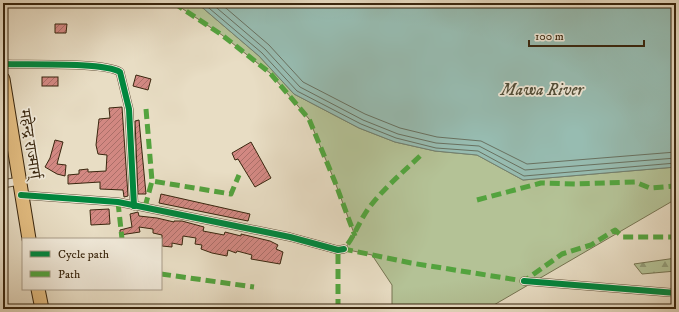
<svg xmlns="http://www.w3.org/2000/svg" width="679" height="312" font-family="'IM FELL DW Pica','Noto Serif Devanagari',serif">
<defs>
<pattern id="forest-firs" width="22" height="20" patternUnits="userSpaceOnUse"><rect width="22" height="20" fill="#b4c296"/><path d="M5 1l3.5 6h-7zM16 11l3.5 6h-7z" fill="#939d79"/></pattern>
<pattern id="building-hatch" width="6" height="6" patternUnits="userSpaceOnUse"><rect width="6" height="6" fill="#d28882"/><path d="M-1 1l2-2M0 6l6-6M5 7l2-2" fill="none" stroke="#ab6f69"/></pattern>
</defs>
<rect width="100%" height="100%" fill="#e8ddc4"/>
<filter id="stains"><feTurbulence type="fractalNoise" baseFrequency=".005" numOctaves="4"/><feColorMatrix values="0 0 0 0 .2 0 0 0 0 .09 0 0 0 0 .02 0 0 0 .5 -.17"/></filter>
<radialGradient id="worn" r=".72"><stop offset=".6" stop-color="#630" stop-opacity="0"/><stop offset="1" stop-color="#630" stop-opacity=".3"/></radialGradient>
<!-- grass -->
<polygon fill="#b4c296" stroke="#767452" points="174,3 197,3 259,56 294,94 359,128 395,142 435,151 477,155 523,180 676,167 676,199 487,309 404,309 392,306 392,285 372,255 344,249 355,236 335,182 309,119 270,73 222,35"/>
<!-- forest -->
<polygon fill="url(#forest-firs)" stroke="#767452" points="676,258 676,271 642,274 634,264"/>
<!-- water -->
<polygon fill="#97bcb1" stroke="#718070" points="197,3 676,3 676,167 523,180 477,155 435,151 395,142 359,128 294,94 259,56"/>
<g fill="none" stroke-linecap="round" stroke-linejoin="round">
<!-- shore -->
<g stroke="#687160" stroke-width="1">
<polyline points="203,3 262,53 297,91 361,124 396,138 436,148 478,151 524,176 676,163"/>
<polyline points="211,3 265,49 300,87 363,120 398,134 436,143 479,146 525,170 676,158"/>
<polyline points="220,3 269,45 303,82 365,114 400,128 437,137 481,141 527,164 676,152"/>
</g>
</g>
<!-- building -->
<g fill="url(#building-hatch)" stroke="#39260e">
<polygon points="55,24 67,24 66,33 55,33"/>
<polygon points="136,75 151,79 148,90 133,86"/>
<rect x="42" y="77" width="16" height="9"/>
<polygon points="122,107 128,196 124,197 123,190 100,189 100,182 68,184 68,175 79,174 79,170 88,169 88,172 106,171 107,155 98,154 96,145 99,119 110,118 109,108"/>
<polygon points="139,120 146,194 138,194 135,121"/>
<polygon points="55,140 63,142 57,164 66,165 65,176 57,174 45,167 50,158"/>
<polygon points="251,142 271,178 255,187 238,159 235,160 232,153"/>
<polygon points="161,194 250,214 248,221 159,203"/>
<polygon points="109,209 110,224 91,225 90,210"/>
<polygon points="138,212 139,216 157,218 174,222 174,221 182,221 204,227 203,231 224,235 225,232 241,236 241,234 270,241 278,245 276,249 283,252 280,264 251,259 252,255 237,251 236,253 228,250 227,256 212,253 201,249 202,245 195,244 196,238 183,236 182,245 172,243 172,247 162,246 162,235 153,233 153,229 139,227 140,232 120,235 120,230 132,227 130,214"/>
</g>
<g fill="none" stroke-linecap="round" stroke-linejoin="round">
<!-- street casing -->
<g stroke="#65543c" stroke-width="9">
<g id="street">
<path d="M3 64C27 65 104 62 120 72L129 109 134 206"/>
<polyline points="3,184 19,181"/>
<polyline points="21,195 118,202 290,237 338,250 344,249"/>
<polyline points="524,281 676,293"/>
</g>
</g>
<!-- highway casing -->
<g stroke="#39260e" stroke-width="15">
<g id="highway">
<polyline points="3,79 29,239"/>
<polyline points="38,289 42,309"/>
</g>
</g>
<!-- street -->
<use href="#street" stroke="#f0e9d9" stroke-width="7"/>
<!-- highway -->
<use href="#highway" stroke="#e4be82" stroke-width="13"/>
<!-- quiet -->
<g stroke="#53a33e" stroke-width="5" stroke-dasharray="10 5" stroke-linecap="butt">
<polyline points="174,3 222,35 270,73 309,119 335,182 355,236"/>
<polyline points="146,109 152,181"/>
<path d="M420 156C402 173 383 189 368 209 359 222 354 237 344 249L411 263 524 281 562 254 591 245 615 230 623 237H676"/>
<polyline points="477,200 541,183 576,184 635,182 650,188 676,186"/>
<polyline points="118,202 122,239"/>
<polyline points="145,207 152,181 231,194 239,175"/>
<polyline points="161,274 254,287"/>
<polyline points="338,309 338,250"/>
</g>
<!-- cycleway casing -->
<g stroke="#f0e9d9" stroke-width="8">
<g id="cycleway">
<path d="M3 64C27 65 104 62 120 72L129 109 134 206"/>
<polyline points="21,195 118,202 290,237 338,250 344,249"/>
<polyline points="524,281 676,293"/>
</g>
</g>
<!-- cycleway -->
<use href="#cycleway" stroke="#00873e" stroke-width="6"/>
</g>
<g text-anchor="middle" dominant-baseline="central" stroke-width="3.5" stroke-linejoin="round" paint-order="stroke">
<!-- street labels -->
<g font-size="16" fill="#39260e" stroke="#f0e9d9">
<text transform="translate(30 144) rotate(81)">महेन्द्र राज्मार्ग्</text>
</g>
<!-- water labels -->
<g font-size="17" font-style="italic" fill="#504c37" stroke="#f0e9d9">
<text x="542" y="90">Mawa River</text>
</g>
</g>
<!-- margin -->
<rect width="679" height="312" fill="none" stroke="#e8ddc4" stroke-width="16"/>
<rect x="4" y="4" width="671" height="304" fill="none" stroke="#39260e" stroke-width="2"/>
<rect x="8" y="8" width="663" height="296" fill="none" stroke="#39260e"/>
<!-- legend -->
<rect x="22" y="238" width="140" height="52" fill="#f0e9d9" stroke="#a79b88"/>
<rect x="30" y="251" width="20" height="6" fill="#00873e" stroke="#a79b88"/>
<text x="58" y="258" font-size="12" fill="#39260e">Cycle path</text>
<rect x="30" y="271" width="20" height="6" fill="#53a33e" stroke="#a79b88"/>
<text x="58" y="278" font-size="12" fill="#39260e">Path</text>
<!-- scale -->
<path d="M529 40v6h115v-6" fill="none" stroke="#39260e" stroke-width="2"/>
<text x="535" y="40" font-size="12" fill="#39260e" stroke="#f0e9d9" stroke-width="3" paint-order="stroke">100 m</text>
<rect width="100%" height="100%" filter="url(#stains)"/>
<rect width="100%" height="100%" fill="url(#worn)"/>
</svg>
